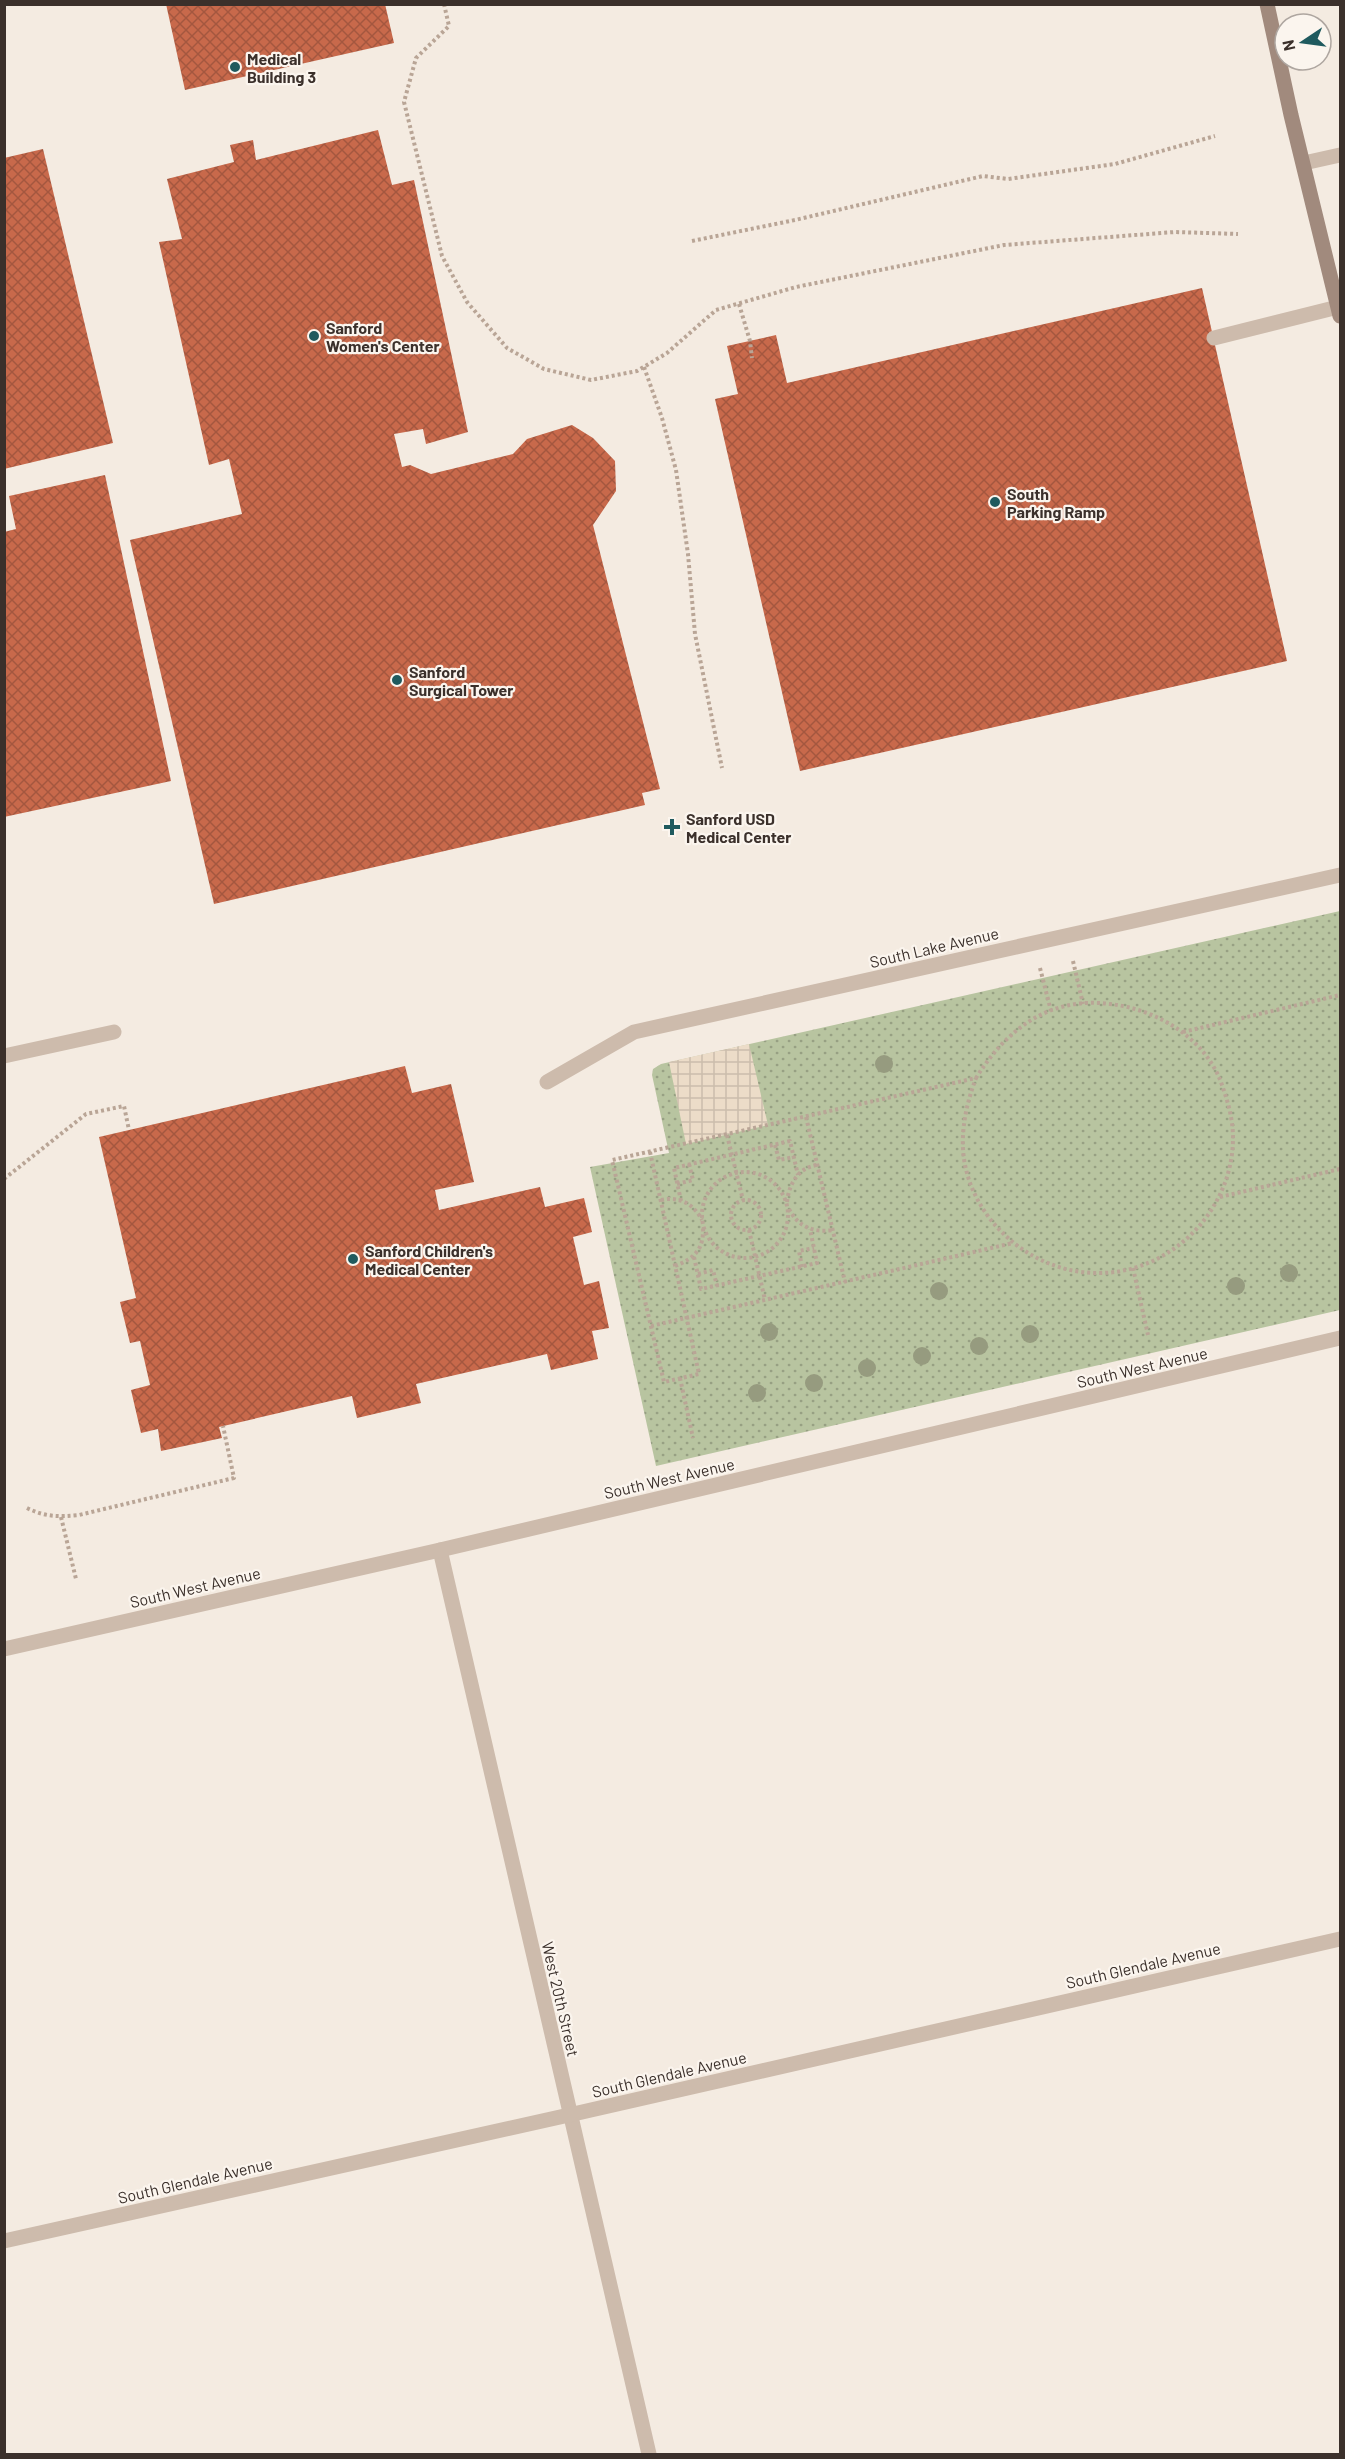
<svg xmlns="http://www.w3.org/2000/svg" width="1345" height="2459" font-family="Barlow,sans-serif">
<defs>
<pattern id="grass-dots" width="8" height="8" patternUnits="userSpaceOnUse" patternTransform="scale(1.5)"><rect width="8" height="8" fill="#b8c4a0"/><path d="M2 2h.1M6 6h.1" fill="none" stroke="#97a083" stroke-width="1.8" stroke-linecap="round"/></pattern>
<pattern id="plaza-grid" width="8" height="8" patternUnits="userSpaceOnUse" patternTransform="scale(1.5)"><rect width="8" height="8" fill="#ecdcc8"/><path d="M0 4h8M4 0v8" fill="none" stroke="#cbbdac"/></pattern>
<pattern id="building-cross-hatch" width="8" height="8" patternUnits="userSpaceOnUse" patternTransform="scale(1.5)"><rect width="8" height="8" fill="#c8694b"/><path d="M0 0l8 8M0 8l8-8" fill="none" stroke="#a4573f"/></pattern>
</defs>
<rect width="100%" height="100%" fill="#f4ebe1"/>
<!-- grass -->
<polygon fill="url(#grass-dots)" points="1340,911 1340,1310 656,1466 590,1167 669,1153 652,1075 653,1069 661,1064"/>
<!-- plaza -->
<polygon fill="url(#plaza-grid)" points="749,1044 768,1125 686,1144 669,1062"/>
<!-- building -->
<g fill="url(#building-cross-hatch)">
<polygon points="166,4 385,4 394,43 185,90"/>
<polygon points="378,130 392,185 414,180 468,432 426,444 423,429 394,434 402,467 410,465 431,474 513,454 527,439 572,425 593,438 615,461 616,491 593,525 660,789 642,793 645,805 214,904 130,540 242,514 229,459 209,465 159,242 182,239 167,179 234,162 230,145 253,140 256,160"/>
<polygon points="43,149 113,443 4,469 4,158"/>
<polygon points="1202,288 1287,661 800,771 715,399 738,394 727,346 776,335 787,383"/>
<polygon points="105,475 171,781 4,817 4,532 16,529 9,496"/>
<polygon points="405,1066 412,1093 451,1084 474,1182 435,1190 439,1210 540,1187 545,1207 584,1198 592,1232 573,1237 584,1285 599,1281 609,1328 592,1331 598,1359 551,1370 547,1354 416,1384 421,1403 357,1418 352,1396 219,1427 222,1438 161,1451 158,1429 141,1433 131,1390 150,1385 140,1341 130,1343 120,1302 136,1298 99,1137"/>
</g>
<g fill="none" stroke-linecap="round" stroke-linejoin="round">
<!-- path -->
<g stroke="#b9a596" stroke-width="4" stroke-dasharray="3 3" stroke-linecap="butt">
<polyline points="444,4 449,26 416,58 404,102 442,256 467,302 507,348 544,369 591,380 637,371 667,353 716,310 796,287 1004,245 1175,232 1238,234"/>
<polyline points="692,241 795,220 983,176 1008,179 1115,164 1215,136"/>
<polyline points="739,304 750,341 752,358"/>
<polyline points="644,367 662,418 676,470 688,554 695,634 722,768"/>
<polyline points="1073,961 1083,1004"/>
<polyline points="1040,968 1051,1011"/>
<polyline points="1183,1032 1340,995"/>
<polyline points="806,1117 845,1282"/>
<polyline points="727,1135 743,1200"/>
<polyline points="775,1145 779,1160 794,1157"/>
<path d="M650 1152 699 1374 664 1382 612 1160 976 1078C1006 1030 1049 996 1110 1004 1156 1009 1206 1038 1222 1085 1228 1102 1233 1119 1233 1138 1233 1211 1170 1274 1097 1273 1025 1273 959 1209 963 1136 964 1115 969 1097 976 1078"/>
<circle cx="745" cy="1215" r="43"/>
<polyline points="4,1179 86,1114 124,1106 129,1130"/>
<polyline points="677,1184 693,1180 689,1164"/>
<polyline points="1220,1197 1340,1169"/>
<circle cx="746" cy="1215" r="15"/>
<path d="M661 1200C679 1196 694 1204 702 1220"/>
<polyline points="681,1201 674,1168 790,1141 798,1175"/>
<path d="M787 1202C789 1184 798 1168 817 1165"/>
<path d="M789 1209C798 1227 814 1233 833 1230"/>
<polyline points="749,1230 765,1300"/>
<polyline points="694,1257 701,1289 817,1263 810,1229"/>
<path d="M675 1266C695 1258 704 1249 703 1227"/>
<polyline points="802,1267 799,1251 814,1248"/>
<polyline points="1133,1268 1148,1335"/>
<polyline points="698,1274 713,1270 717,1286"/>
<polyline points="651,1326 1013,1243"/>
<polyline points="680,1378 693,1438"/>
<path d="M27 1508C45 1517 59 1517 79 1515L234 1478 223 1426"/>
<polyline points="61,1517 76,1579"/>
</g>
<!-- lane -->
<polyline stroke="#cdbbac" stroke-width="15" points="1214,338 1338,307"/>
<!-- street -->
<g stroke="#cdbbac" stroke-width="15">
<polyline points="1304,163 1340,155"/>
<polyline points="4,1056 114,1032"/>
<polyline points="547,1082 634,1032 1340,875"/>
<polyline points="440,1550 649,2454"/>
<polyline points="4,1649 440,1550 1340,1338"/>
<polyline points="4,2241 569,2115 1340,1939"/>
</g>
<!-- secondary -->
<polyline stroke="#a18a7d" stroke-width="15" points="1267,4 1291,115 1340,316"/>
</g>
<!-- trees -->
<g fill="#969b7f">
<circle cx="884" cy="1064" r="9"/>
<circle cx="1289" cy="1273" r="9"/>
<circle cx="1236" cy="1286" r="9"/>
<circle cx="939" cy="1291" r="9"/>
<circle cx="769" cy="1332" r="9"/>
<circle cx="1030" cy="1334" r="9"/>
<circle cx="979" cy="1346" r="9"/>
<circle cx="922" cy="1356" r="9"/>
<circle cx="867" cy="1368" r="9"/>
<circle cx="814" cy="1383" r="9"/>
<circle cx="757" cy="1393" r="9"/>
</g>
<!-- markers -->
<g fill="#1f5a5e" stroke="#fbf5ee" stroke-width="2">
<circle cx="235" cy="67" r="6"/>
<circle cx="314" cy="336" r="6"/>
<circle cx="995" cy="502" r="6"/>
<circle cx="397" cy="680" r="6"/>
<path d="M669 818h6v6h6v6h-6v6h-6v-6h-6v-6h6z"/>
<circle cx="353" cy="1259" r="6"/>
</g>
<g text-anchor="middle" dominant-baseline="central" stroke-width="4.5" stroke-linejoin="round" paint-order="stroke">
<!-- poi labels -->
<g font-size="16" font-weight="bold" fill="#3b302b" stroke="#fbf5ee" text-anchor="start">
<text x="247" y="58">Medical<tspan x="247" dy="18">Building 3</tspan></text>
<text x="326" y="327">Sanford<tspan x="326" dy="18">Women's Center</tspan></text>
<text x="1007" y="493">South<tspan x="1007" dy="18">Parking Ramp</tspan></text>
<text x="409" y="671">Sanford<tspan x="409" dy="18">Surgical Tower</tspan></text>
<text x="686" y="818">Sanford USD<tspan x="686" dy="18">Medical Center</tspan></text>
<text x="365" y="1250">Sanford Children's<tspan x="365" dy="18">Medical Center</tspan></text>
</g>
<!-- street labels -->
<g font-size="16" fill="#3b302b" stroke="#fbf5ee">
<text transform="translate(934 947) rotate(-13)">South Lake Avenue</text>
<text transform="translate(1142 1367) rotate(-13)">South West Avenue</text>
<text transform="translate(669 1478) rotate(-13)">South West Avenue</text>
<text transform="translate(195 1587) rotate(-13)">South West Avenue</text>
<text transform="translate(1143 1965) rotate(-13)">South Glendale Avenue</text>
<text transform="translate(561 1999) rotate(77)">West 20th Street</text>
<text transform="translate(669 2074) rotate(-13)">South Glendale Avenue</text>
<text transform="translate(195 2180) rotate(-13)">South Glendale Avenue</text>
</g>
</g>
<!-- border -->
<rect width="1345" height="2459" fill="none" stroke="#3b302b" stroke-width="12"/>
<!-- north arrow -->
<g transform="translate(1303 42) rotate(257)"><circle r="28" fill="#fbf5ee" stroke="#aea6a0" stroke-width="1.5"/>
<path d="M0-4.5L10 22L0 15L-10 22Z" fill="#1f5a5e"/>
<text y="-9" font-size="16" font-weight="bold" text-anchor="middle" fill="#3b302b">N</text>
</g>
</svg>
